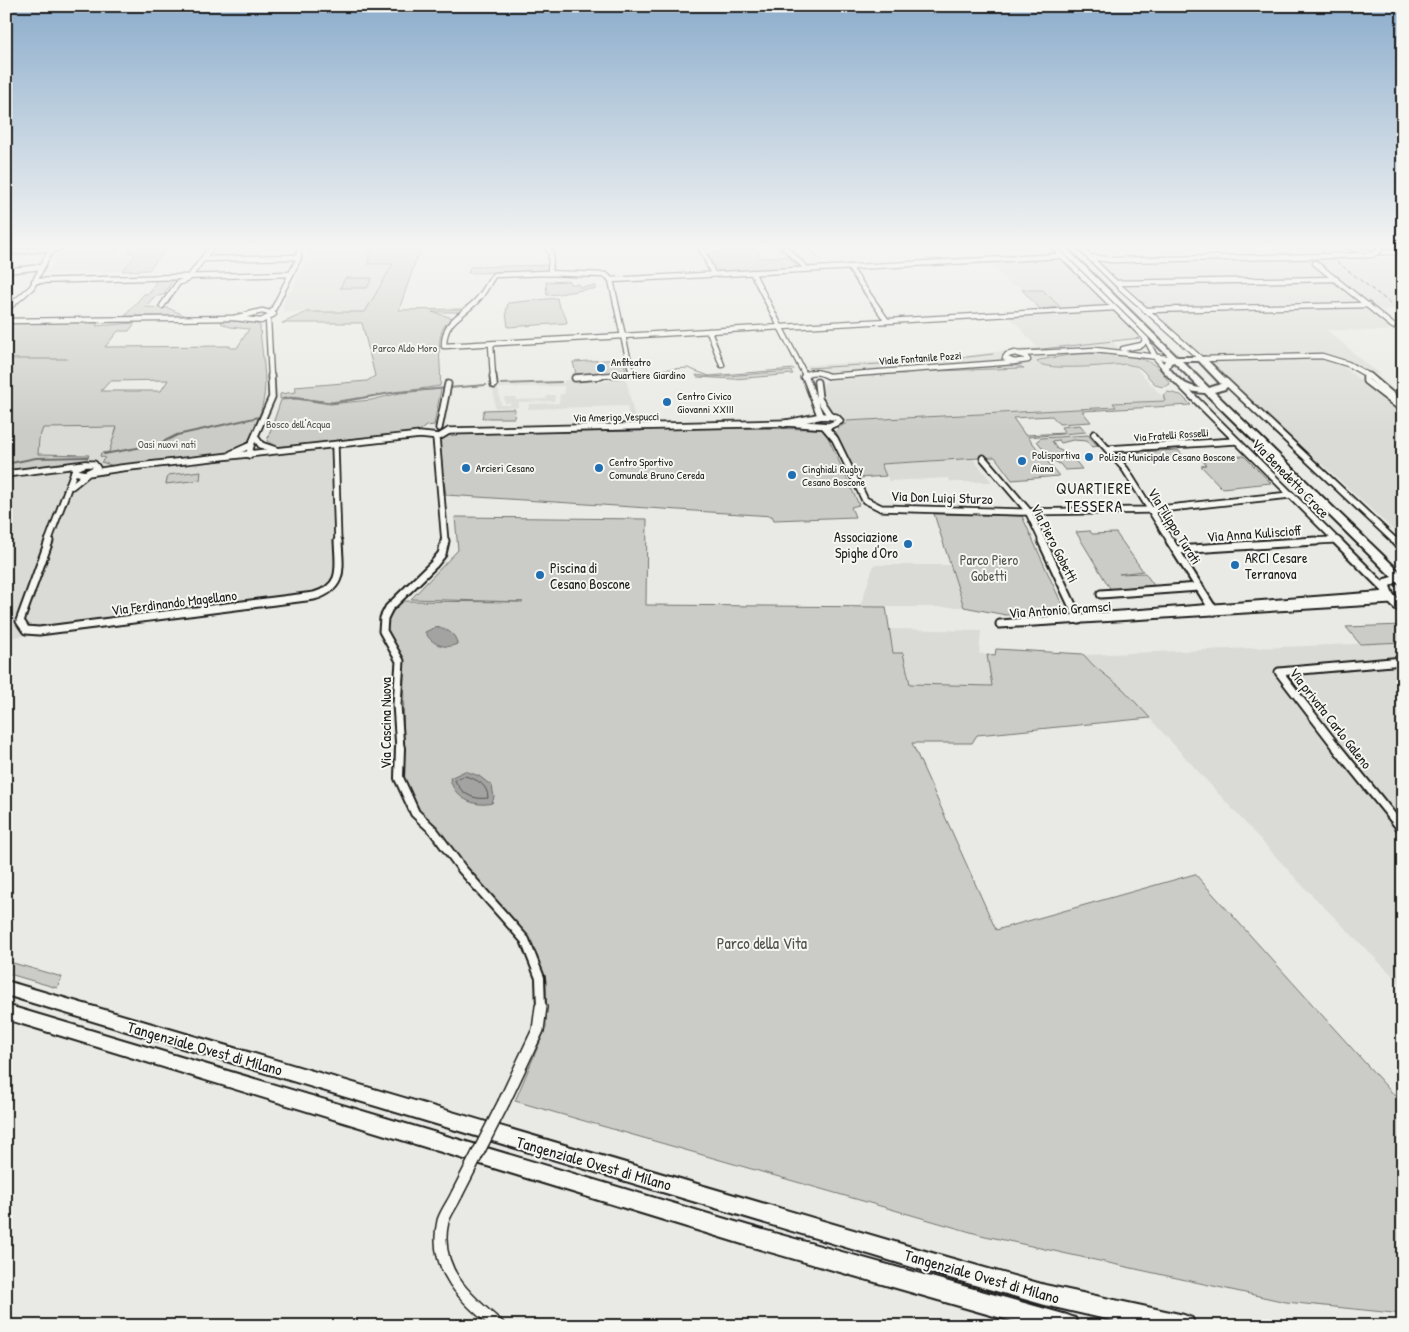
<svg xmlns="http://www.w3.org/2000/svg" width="1409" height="1332" font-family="'Patrick Hand',sans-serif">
<rect width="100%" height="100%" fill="#e9e9e5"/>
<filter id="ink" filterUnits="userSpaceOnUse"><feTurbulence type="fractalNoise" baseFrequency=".02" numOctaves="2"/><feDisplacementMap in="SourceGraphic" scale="10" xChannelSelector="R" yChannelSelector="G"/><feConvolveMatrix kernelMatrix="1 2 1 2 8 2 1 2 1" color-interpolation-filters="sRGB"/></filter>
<g filter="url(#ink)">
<!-- built -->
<g fill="#dadad6">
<polygon points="72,245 116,245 117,257 134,257 122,271 45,273 54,265 54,257"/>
<polygon points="1271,245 1321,245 1336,257 1403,258 1403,317 1392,309 1379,310 1401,328 1388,328 1390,331 1327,330 1380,375 1360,370 1347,361 1319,354 1300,352 1207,356 1196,352 1142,306 1100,264 1110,261 1324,257 1319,253 1305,253"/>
<polygon points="361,246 372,246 394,263 365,312 284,312 285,309 282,309 288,292 292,291 305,262 314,261 314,258 309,258 310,249 307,249"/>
<polygon points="1058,258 1142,338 1112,341 1166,401 1114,404 1117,407 846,421 843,416 827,412 816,388 833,378 825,371 808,369 806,365 938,359 1037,347 1009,316 1044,313 1017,285 1011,286 988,261"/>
<polygon points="1315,357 1340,364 1403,414 1403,539 1322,464 1316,464 1211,365 1212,362 1218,361"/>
<polygon points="626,378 635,420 618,421 618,418 629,418 627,406 587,407 586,405 586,407 528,409 529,404 559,403 560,394 565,394 564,386 521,387 521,385 564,383 564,380 599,382"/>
<polygon points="520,385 520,387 498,388 501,405 510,405 510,403 505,403 504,397 515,397 516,400 546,399 548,395 555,395 554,401 519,402 518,407 495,408 493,386"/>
<polygon points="117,427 109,452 102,461 109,465 213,460 339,447 342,577 339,584 333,592 317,598 6,638 6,470 86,461 88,455 38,454 42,428"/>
<polygon points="973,459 992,482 951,482 948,478 889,481 881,464"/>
<polygon points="874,565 950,565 964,607 860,607"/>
<polygon points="889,629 981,631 979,653 987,655 993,686 909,684 903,653 893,653"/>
<polygon points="1403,642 1403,986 1301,884 1123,689 1094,666 1085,655"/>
</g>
<!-- green -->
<g fill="#cbcbc7" stroke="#747472" fill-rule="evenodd">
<polygon points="128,245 169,245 149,270 122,271 134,257 133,252 129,253"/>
<path d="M341 245H421L399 310 464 309 461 312H432L453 318C431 329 443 366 440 386L331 402 290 397 280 399V394L296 392 295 387 367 381 375 376 362 323H282L307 312H365L393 264H368L371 246 340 247Z"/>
<polygon points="755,249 761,258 788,256 798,267 719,272 707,254"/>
<polygon points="548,265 547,271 468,273 470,267"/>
<polygon points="345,278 372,278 367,288 340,288"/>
<polygon points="157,279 184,279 173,280 164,294 167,294 154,297 145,307 168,308 186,316 125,316 144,294 150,293"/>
<path d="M569 281 570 284H578L579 287 596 286V289C578 289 567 294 547 295L546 282Z"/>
<polygon points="1022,290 1043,290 1060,307 1040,309"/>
<path d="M557 298C558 309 566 313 567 323L508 327 506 312 508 303Z"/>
<path d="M224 319 251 321 260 326C262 365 272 386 256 425 253 432 251 439 245 445L222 454 114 466 101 462 105 458 100 456 101 453 109 452 117 427 43 428 39 439 38 454 89 455 86 461 6 470V322L98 323 96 326 135 323 129 331H118L105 347 230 346V348H237L249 329 230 327 221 323ZM168 380 161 391H101L110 381Z"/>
<path d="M1076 354C1098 353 1138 353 1156 366 1162 370 1166 378 1170 384 1155 394 1149 373 1138 367 1135 365 1130 366 1127 364 1111 365 1046 372 1037 362L1039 360Z"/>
<polygon points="623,359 626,371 576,374 573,362"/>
<polygon points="1005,362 1024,368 906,372 907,374 870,373"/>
<polygon points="791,371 793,374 734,379 697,377 696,375 713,377"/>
<polygon points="441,389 434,425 426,426 418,432 297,447 279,447 267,441 281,400 296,399 330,404 371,400 400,393"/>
<polygon points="1168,392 1181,395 1191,405 1082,411 1091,422 1059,424 1052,416 1013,418 1025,435 1065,433 1061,427 1080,425 1086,432 1028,437 1059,476 1012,480 995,457 881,464 886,476 859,478 857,477 836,432 839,427 847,423 846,421 1116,407 1113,403 1165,401 1163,395"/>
<polygon points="515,409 514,418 482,418 484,410"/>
<polygon points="740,426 741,428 821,429 826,433 859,505 851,507 855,517 774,520 772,516 446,495 437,434 642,431 642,428"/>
<polygon points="1088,435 1098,446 1092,447 1087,441 1073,440 1061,443 1059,440 1052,441 1057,449 1062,451 1068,460 1074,459 1082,469 1065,470 1060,464 1052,460 1037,441 1041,438"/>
<polygon points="1178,450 1184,457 1125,460 1119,453"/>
<polygon points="1244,456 1271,483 1222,488 1201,466 1206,465 1200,457"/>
<polygon points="201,471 200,480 166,484 168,475"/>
<polygon points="934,514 1022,516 1064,609 1058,612 1006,615 964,607"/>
<polygon points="455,517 647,519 646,605 886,607 893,653 903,653 910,684 992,686 987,655 995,656 996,649 1083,654 1094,666 1123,689 1150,718 977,735 972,743 912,743 996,930 1195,874 1403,1105 1403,1314 1286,1302 981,1235 515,1101 546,1028 546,980 526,942 419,812 403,778 404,660 387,631 387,618 400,601 523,602 411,599 458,550"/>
<polygon points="1090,531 1092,534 1116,533 1143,571 1119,574 1145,573 1155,587 1111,590 1076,532"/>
<polygon points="1403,625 1403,642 1360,644 1346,627"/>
<polygon points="6,961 62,977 57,988 6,973"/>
</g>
<!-- water -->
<g fill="#a3a3a1" stroke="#6d6d6c">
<path d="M436 627C446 629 456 633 457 644 445 650 431 644 425 632Z"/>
<path d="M465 771 479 776 492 786 494 797 492 803C474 808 453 797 450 778Z"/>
</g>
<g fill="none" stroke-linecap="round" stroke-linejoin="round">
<!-- shore -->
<path stroke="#525251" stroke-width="1" d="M465 776C477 779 488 785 488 798 473 800 461 794 455 780Z"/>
<!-- stream-far1 -->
<g stroke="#6d6d6c" stroke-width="1">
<polyline points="806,245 821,261"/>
<polyline points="1024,351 1140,338"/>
<polyline points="6,359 67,359"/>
<polyline points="808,368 934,361 993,354"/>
<polyline points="654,370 688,368 709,376 794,369"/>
</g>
<!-- stream -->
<g stroke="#6d6d6c" stroke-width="2">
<polyline points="501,384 561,382"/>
<polyline points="283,399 294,398 333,403 397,392 486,385"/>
<polyline points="104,454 159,444 177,435 259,417"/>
<polyline points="6,464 36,458 88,457"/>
</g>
<!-- minor-far4 casing -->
<g stroke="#1c1c1c" stroke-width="7">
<g id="minor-far4">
<polyline points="545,245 551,253 550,273"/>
<polyline points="700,245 713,274"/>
<polyline points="782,245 807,269"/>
<polyline points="1051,245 1146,339 1156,358 1165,368"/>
<polyline points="1077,245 1119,286 1201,359 1322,356 1348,364 1371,377"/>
<polyline points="1344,245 1364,252 1403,252"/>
<polyline points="1390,245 1403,248"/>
<polyline points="6,253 53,248"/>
<polyline points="1090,257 1111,260 1285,257"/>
<polyline points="203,259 299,257"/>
<polyline points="1315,263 1393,326"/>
<polyline points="849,267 887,321"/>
<polyline points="6,271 41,267"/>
<polyline points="752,272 806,377"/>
<path d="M545 273 606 275 611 280 623 336 444 346C444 318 463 317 479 298 485 291 489 282 494 275Z"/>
<polyline points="611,280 1060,256"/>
<polyline points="34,281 291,274"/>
<polyline points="1116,283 1336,279"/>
<polyline points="162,306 178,283 188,279 213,245"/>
<polyline points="6,310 32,287 49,253 63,245"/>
<polyline points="1145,310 1368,305"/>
<polygon points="262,311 274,314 261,321 234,318"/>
<polyline points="272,312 298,260 300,245"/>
<polyline points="268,319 271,377"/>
<polyline points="6,321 234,318"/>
<polyline points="709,331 722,365"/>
<polyline points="623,336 1114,308"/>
<polyline points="491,344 493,377"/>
<polyline points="1123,349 1142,345 1146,339"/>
<polygon points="1015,353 1025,356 1028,360 1014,362 1005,358 1007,355"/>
<polyline points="1018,354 1095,350 1176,359"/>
<polyline points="828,376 1014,362"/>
<polyline points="583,377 632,374 623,336"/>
<path d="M803 377C810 370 820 372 828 376"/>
</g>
</g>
<!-- minor-far3 casing -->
<g stroke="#1c1c1c" stroke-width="9">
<g id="minor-far3">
<polyline points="493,376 494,385"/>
<polyline points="805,376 820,415"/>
<polyline points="1366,376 1366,381 1401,408"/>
<polyline points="1369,376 1403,405"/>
<polyline points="575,378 601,376"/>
<polyline points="817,382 819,399 829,414"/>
<polyline points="1226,382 1396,542"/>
<polyline points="1180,384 1338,542"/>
<polygon points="822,416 836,417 840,421 829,426 787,423"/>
<polyline points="784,424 787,423"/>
<polyline points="824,426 835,439 865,500 881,508 1021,512 1151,510 1290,495"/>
<polyline points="439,428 448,384"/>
<polyline points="449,431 787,423"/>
<polyline points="1094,434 1125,469 1171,542"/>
<polyline points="255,437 261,445 276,450"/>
<polyline points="436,437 445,542"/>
<polyline points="335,446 338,542"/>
<polyline points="1108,449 1236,441"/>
<polyline points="231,454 251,445"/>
<polyline points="249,455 251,445 272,397 271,376"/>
<polyline points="983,458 1028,511 1043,542"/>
<polygon points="85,464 94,464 97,468 85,474 74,472 76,468"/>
<polyline points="6,474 85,464"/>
<polyline points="72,486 88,473 121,468 420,435 439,437 449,431"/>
<polyline points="48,542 74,472"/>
<polyline points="1296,542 1334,540"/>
</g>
</g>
<!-- minor-far2 casing -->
<g stroke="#1c1c1c" stroke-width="11">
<g id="minor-far2">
<path d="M49 541 20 621 26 630 39 631 314 596C345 587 339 567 338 541"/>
<polyline points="1042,541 1079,620"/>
<polyline points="1170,541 1214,611"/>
<polyline points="1337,541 1385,589"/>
<polyline points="1395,541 1403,549"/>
<polyline points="1176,550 1316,541"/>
<polyline points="1101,594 1199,587"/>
<polyline points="1388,595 1000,624 1392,600"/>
<polyline points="400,749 397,704 400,661 383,631 384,618 389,608 434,564 442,554 445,541"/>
<polyline points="1338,749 1279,672 1403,661"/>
</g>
</g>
<!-- minor-far1 casing -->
<g stroke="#1c1c1c" stroke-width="12">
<g id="minor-far1">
<polyline points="400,748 399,778 415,813 433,830 462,869 525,940 540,978 541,1008"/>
<polyline points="1337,748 1403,830"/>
</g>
</g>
<!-- minor casing -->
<g stroke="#1c1c1c" stroke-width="14">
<g id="minor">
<polyline points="504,1102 538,1030 541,1007"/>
<path d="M457 1194C453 1203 446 1212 443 1221 432 1269 466 1299 499 1326"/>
</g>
</g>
<!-- primary casing -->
<g stroke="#1c1c1c" stroke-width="4">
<path id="primary" d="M1056 245H1063L1177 357H1204L1229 382 1230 384 1225 389 1214 392 1403 575V585L1397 582 1390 586 1393 594 1403 604V613C1391 609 1383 596 1380 585L1385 579 1392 577 1205 393C1184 392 1174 384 1161 368L1165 360 1170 358ZM1182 361H1199L1221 384 1209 388ZM1174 362 1200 388C1185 386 1178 379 1169 368L1171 363Z"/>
</g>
<!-- motorway casing -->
<g stroke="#1c1c1c" stroke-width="4">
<g id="motorway">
<polygon points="6,981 932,1253 1045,1285 1184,1315 1192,1318 1195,1326 1136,1326 1045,1305 932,1273 6,995"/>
<polygon points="6,1005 749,1226 1067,1315 1075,1318 1078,1326 1029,1326 749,1246 6,1019"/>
</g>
</g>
<!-- minor-far4 -->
<use href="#minor-far4" stroke="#f6f6f2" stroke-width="4.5"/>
<!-- minor-far3 -->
<use href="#minor-far3" stroke="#f6f6f2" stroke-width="5.5"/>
<!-- minor-far2 -->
<use href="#minor-far2" stroke="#f6f6f2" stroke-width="7"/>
<!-- minor-far1 -->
<use href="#minor-far1" stroke="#f6f6f2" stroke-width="8"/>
<!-- minor -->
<use href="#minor" stroke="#f6f6f2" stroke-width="11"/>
<!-- primary -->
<use href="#primary" fill="#f6f6f2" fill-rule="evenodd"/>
<!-- motorway -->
<use href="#motorway" fill="#f6f6f2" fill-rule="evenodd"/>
<!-- rail -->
<polyline stroke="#1c1c1c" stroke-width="1" stroke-dasharray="4.5 2.5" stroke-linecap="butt" points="1315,245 1403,313"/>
<!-- minor-bridge-far1 casing -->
<g stroke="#1c1c1c" stroke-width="7" stroke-linecap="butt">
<polyline id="minor-bridge-far1" points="1285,257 1372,255 1380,250 1377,245"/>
</g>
<!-- minor-bridge casing -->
<g stroke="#1c1c1c" stroke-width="14" stroke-linecap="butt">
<polyline id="minor-bridge" points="457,1194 504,1102"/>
</g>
<!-- minor-bridge-far1 -->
<use href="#minor-bridge-far1" stroke="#f6f6f2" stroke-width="4.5"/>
<!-- minor-bridge -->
<use href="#minor-bridge" stroke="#f6f6f2" stroke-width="11"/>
</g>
</g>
<!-- sky -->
<linearGradient id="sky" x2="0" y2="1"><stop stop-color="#8cadcc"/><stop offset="0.57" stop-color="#f5f5f3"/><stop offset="1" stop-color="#f5f5f3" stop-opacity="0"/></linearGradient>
<rect width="1409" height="432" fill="url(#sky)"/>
<!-- markers -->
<g fill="#1f6fb2" stroke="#f6f6f2" stroke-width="2">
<circle cx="601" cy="368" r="5"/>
<circle cx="667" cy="402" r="5"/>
<circle cx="1089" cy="457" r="5"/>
<circle cx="1022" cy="461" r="5"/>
<circle cx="466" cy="468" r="5"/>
<circle cx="599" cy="468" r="5"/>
<circle cx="792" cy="475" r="5"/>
<circle cx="908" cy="544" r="5"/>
<circle cx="1235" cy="565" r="5"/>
<circle cx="540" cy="575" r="5"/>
</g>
<g text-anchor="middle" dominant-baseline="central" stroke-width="4" stroke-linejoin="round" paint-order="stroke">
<!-- far-park labels -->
<g font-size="11" fill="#51514f" stroke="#f6f6f2">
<text x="405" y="348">Parco Aldo Moro</text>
<text x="298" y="424">Bosco dell'Acqua</text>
<text x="167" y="444">Oasi nuovi nati</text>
</g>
<!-- far-street labels -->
<g font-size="11" fill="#1c1c1c" stroke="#f6f6f2">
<text transform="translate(920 358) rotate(-4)">Viale Fontanile Pozzi</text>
<text transform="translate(616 417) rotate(-1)">Via Amerigo Vespucci</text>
<text transform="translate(1171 435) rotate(-4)">Via Fratelli Rosselli</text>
</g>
<!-- far-poi labels -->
<g font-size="11" fill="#1c1c1c" stroke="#f6f6f2" text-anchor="start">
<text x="611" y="362">Anfiteatro<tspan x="611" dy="13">Quartiere Giardino</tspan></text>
<text x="677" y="396">Centro Civico<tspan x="677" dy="13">Giovanni XXIII</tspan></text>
<text x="1032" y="455">Polisportiva<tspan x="1032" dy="13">Aiana</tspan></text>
<text x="1099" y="457">Polizia Municipale Cesano Boscone</text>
<text x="609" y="462">Centro Sportivo<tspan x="609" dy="13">Comunale Bruno Cereda</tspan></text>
<text x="476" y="468">Arcieri Cesano</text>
<text x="802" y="469">Cinghiali Rugby<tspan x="802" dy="13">Cesano Boscone</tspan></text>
</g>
<!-- street labels -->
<g font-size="14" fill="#1c1c1c" stroke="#f6f6f2">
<text transform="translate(1291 478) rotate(46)">Via Benedetto Croce</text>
<text transform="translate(942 497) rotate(2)">Via Don Luigi Sturzo</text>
<text transform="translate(1175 526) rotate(58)">Via Filippo Turati</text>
<text transform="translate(1254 533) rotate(-4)">Via Anna Kuliscioff</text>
<text transform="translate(1055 543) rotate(63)">Via Piero Gobetti</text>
<text transform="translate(174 602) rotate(-7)">Via Ferdinando Magellano</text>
<text transform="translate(1060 609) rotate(-4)">Via Antonio Gramsci</text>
<text transform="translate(1331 718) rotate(52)">Via privata Carlo Galeno</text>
<text transform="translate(385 723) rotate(-90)">Via Cascina Nuova</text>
</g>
<!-- poi labels -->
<g font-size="14" fill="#1c1c1c" stroke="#f6f6f2" text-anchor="start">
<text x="898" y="536" text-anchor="end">Associazione<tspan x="898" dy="16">Spighe d'Oro</tspan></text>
<text x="1245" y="557">ARCI Cesare<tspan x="1245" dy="16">Terranova</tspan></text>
<text x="550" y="567">Piscina di<tspan x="550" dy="16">Cesano Boscone</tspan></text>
</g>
<!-- park labels -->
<g font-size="14" fill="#51514f" stroke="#f6f6f2">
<text x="989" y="559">Parco Piero<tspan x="989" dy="16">Gobetti</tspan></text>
</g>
<!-- quarter labels -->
<g font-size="16" letter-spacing="1" fill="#1c1c1c" stroke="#f6f6f2">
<text x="1094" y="488">QUARTIERE<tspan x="1094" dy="18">TESSERA</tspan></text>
</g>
<!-- near-park labels -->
<g font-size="16" fill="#51514f" stroke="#f6f6f2">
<text x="762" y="943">Parco della Vita</text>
</g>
<!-- near-street labels -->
<g font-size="16" fill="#1c1c1c" stroke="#f6f6f2">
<text transform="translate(205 1048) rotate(16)">Tangenziale Ovest di Milano</text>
<text transform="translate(594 1163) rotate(16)">Tangenziale Ovest di Milano</text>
<text transform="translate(982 1276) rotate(16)">Tangenziale Ovest di Milano</text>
</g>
</g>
<!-- margin -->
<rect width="1409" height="1332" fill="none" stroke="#f6f6f2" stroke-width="25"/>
<rect x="12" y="12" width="1384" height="1307" fill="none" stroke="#1c1c1c" stroke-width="2" filter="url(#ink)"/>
</svg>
